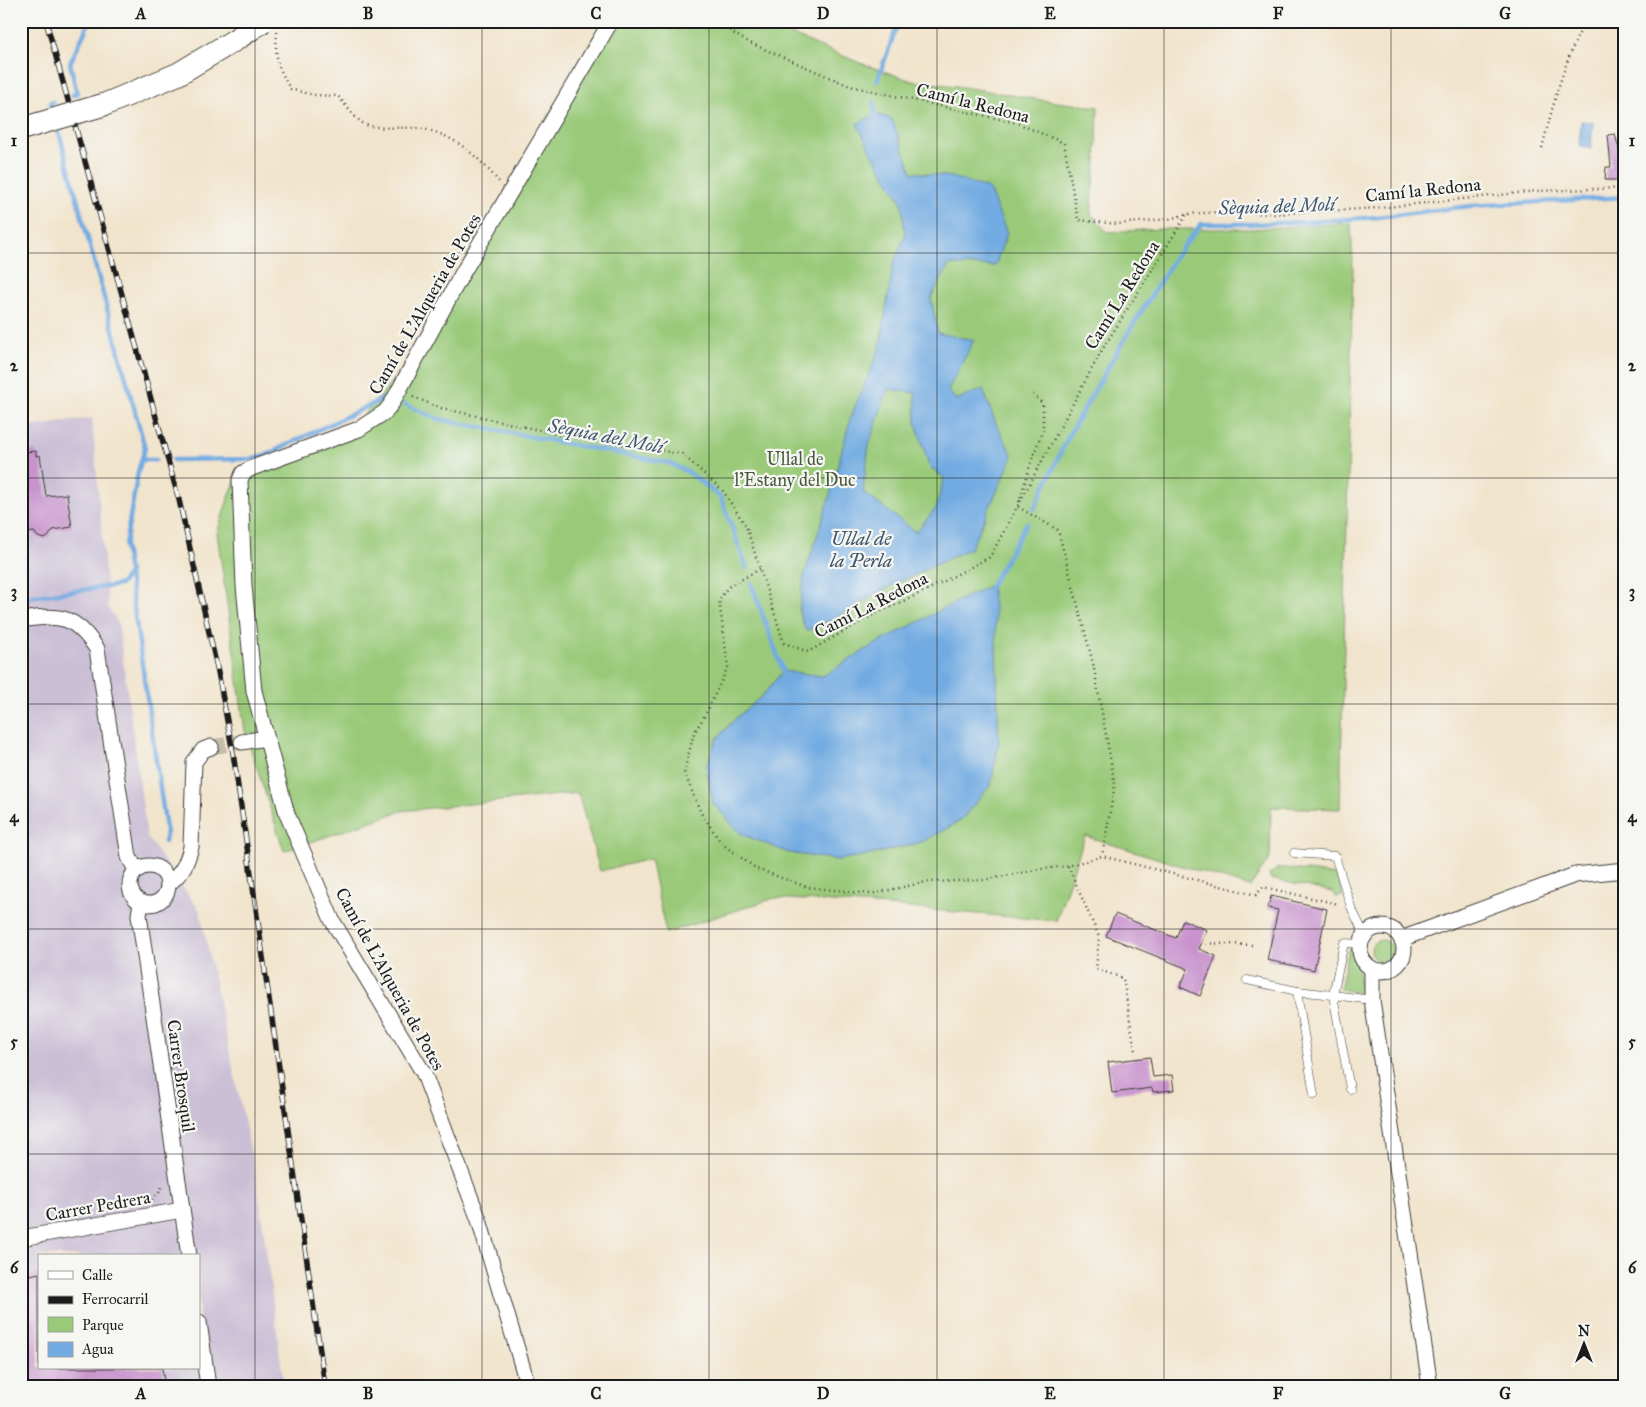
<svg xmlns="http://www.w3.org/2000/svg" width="1646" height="1407" font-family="'IM FELL Great Primer',serif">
<rect width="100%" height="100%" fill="#f6f6f2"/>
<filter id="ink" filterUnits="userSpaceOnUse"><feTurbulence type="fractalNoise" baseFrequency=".02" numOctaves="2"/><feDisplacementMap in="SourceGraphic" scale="10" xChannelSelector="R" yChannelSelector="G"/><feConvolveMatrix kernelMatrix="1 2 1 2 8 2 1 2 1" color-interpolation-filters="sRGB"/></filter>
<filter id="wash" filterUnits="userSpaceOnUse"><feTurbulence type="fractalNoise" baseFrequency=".0096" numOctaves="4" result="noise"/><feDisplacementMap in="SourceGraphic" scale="20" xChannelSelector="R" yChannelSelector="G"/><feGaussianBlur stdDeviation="1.12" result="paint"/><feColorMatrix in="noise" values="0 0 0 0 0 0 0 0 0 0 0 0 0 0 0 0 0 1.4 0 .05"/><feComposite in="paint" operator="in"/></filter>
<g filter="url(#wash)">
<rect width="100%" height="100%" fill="#f1e4cc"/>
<!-- industrial -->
<path fill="#cbbfd5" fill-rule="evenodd" d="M92 418 108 607 118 623 147 837 200 911 257 1181 284 1386H21V428ZM39 1256H199V1368H39Z"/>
<!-- green -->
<g fill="#9aca79" stroke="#5b734a">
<polygon points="603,21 759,21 860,63 912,81 957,86 1048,101 1098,107 1096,163 1091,214 1107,232 1161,229 1251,229 1351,223 1353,270 1340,809 1271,807 1270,858 1250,887 1085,836 1056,921 888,906 775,898 666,933 650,859 600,871 578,793 401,811 284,851 245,731 217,533 229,496 238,474 355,426 405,366"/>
<polygon points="1278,868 1285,868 1337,875 1343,896 1336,897 1332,892 1270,879 1269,875"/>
<circle cx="1382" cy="951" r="11"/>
<polygon points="1352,947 1355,950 1361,990 1359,993 1340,989 1349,948"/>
</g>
<!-- water -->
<g fill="#72abe2" stroke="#47647f" fill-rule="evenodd">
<path d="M875 114 892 119 912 172 952 177 989 189 1007 233 995 266 949 265 931 298 938 333 974 340 948 390 956 400 983 389 996 424 1013 456 971 548 883 590 833 619 806 631 799 612 804 576 828 502 851 416 880 347 893 265 905 235 902 203 873 155 857 124ZM888 389 915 393 916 423 929 466 944 478 936 508 916 532 863 492 869 445Z"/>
<polygon points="1581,121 1593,122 1591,148 1579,146"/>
<polygon points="991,585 995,613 999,742 991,785 960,821 922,842 874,854 838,860 789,853 741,834 713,803 706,767 716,740 734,720 763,695 783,671 823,676 870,647 954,603"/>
</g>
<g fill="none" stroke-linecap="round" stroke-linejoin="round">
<!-- stream -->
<g stroke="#72abe2" stroke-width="4.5">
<polyline points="877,81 899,21"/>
<polyline points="72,95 77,94 70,63 90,21"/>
<polyline points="53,102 50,103 53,113"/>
<polyline points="874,102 875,114"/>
<polyline points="57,125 145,448 138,472 125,546 166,829 165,842"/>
<polyline points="404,404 438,419 669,463 690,473 721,498 747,568"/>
<polyline points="141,460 156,460"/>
<polyline points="173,460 251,459 268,454 383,399"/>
<polyline points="1034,509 1070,433 1128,333 1176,256 1201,224 1252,224 1306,222 1378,217 1471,206 1625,197"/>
<polyline points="751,583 783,671"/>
<polyline points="991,585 1027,523"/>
<polyline points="21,598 120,585 129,574"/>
</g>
</g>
<g id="blocks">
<!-- building -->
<g fill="#c893cd">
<polygon points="1615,134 1621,157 1625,157 1625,180 1605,180 1606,167 1611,167 1608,135"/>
<polygon points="36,451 36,456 40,455 46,496 67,494 72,527 53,530 48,537 44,539 38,537 34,532 21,534 21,486 28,485 24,452"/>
<polygon points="1271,896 1327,909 1314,970 1267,960 1278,910 1268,908"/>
<polygon points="1115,914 1176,938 1183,920 1207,930 1199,949 1216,956 1200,996 1180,987 1188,969 1106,936"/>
<polygon points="1150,1057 1153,1077 1172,1075 1174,1090 1153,1092 1152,1088 1112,1093 1108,1062"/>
<polygon points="39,1273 39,1368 162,1368 165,1386 21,1386 21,1277"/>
</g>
</g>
</g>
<g filter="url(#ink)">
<use href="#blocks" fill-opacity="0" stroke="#3c3a36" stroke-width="1"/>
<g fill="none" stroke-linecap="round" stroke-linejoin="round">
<!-- street-tunnel -->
<polyline stroke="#c6bca9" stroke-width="15" stroke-dasharray="15 8" stroke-linecap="butt" points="211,747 242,742"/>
<!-- lane casing -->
<g stroke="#3c3a36" stroke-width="9">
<g id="lane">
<polyline points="1294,853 1335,856 1351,907 1365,936"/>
<polyline points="1247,980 1297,991"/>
<polyline points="1350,1089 1333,995 1372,1000"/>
<polyline points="1314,1095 1297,991 1333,995 1344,943 1361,944"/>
</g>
</g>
<!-- street casing -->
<g stroke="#3c3a36" stroke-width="17">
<g id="street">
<path d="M21 620C61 614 74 615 97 649L129 857 136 870"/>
<polyline points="242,742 266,738"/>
<circle cx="149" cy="885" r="19"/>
<path d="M168 884C182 874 187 863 191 847L194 762 203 750 211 747"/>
<polyline points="141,903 139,915 189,1256"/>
<circle cx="1382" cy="949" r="22"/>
<polyline points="1401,939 1575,875 1625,870"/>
<polyline points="1372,969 1372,1000 1430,1386"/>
<polyline points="21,1238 182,1210"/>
<polyline points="199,1322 208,1386"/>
<polyline points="528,1386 479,1220 424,1074 332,920 287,814 254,691 244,586 240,480 243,473 252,468 359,429 385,412 392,403 462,274 611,21"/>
</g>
</g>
<!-- path -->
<g stroke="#3c3a36" stroke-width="2.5" stroke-dasharray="1 4" stroke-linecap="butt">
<polyline points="712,21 750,43 850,86 1017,123 1064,143 1078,220 1118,224 1169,219 1187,214 1219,212 1274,214 1378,208 1537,191 1625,188"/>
<path d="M277 32 276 49 278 65 290 89 314 95 338 96C345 104 352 115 361 122 370 130 402 127 414 128 450 130 478 156 499 182"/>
<path d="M1542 148C1553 106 1564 59 1586 21"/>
<polyline points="413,397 441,408 557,434 682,454 723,491 746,526 784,643 808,652 865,619 931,588 990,557 1102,350 1187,214"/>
<polyline points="1019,502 1033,456 1043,430 1043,404 1033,394"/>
<polyline points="1018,507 1058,530 1093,663 1115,785 1102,856"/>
<polyline points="760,569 728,587 719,600 728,667 705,715 694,733 684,772 701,813 722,844 757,869 807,887 871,894 926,882 983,880 1041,869 1068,866 1102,856 1256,895 1263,887 1338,904"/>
<polyline points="1068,866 1099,937 1096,969 1123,978 1135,1051"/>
<polyline points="155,908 169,898"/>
<polyline points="1201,943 1254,945"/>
<polyline points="152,1200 159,1193 163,1184"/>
</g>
<!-- lane -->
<use href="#lane" stroke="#fff" stroke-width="8"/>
<!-- street -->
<use href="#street" stroke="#fff" stroke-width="15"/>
<!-- rail casing -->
<g stroke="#1c1c1c" stroke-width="5.5">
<polyline id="rail" points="46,21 179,500 218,672 233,753 250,867 325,1386"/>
</g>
<!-- rail -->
<use href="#rail" stroke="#f6f6f2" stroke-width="4" stroke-dasharray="11" stroke-linecap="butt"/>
<!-- secondary-bridge casing -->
<g stroke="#3c3a36" stroke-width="24" stroke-linecap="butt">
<polyline id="secondary-bridge" points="21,129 106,104 178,74 235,40 263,21"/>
</g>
<!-- secondary-bridge -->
<use href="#secondary-bridge" stroke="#fff" stroke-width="22"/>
</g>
</g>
<!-- grid -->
<path fill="none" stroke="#1c1c1c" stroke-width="1" stroke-opacity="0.55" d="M255 21V1386M482 21V1386M709 21V1386M937 21V1386M1164 21V1386M1391 21V1386M21 253H1625M21 478H1625M21 704H1625M21 929H1625M21 1154H1625"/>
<g text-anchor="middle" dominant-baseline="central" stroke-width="4.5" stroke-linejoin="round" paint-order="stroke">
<!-- street labels -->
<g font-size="18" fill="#1c1c1c" stroke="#f6f6f2">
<text transform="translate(973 103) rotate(14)">Camí la Redona</text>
<text transform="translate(1423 190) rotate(-6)">Camí la Redona</text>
<text transform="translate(1122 295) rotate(-58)">Camí La Redona</text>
<text transform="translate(425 304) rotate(-60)">Camí de L'Alqueria de Potes</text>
<text transform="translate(871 605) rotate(-27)">Camí La Redona</text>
<text transform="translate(390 979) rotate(61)">Camí de L'Alqueria de Potes</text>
<text transform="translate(181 1076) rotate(82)">Carrer Brosquil</text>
<text transform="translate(98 1206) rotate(-10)">Carrer Pedrera</text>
</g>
<!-- park labels -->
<g font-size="18" fill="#48593d" stroke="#f6f6f2">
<text x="795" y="459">Ullal de<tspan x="795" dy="21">l’Estany del Duc</tspan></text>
</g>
<!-- water labels -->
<g font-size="19" font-style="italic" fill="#3e556b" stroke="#f6f6f2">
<text transform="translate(1277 206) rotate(-2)">Sèquia del Molí</text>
<text transform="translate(606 436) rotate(11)">Sèquia del Molí</text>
<text x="861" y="538">Ullal de<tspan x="861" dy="22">la Perla</tspan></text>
</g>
</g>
<!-- margin -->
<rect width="1646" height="1407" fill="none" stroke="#f6f6f2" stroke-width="55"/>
<!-- legend -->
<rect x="38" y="1254" width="162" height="115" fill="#f6f6f2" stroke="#9f9f9c"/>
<rect x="48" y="1271" width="25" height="8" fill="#ffffff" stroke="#9f9f9c"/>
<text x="82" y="1280" font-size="15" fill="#1c1c1c">Calle</text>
<rect x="48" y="1296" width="25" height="8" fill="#1c1c1c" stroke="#9f9f9c"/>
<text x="82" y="1304" font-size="15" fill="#1c1c1c">Ferrocarril</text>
<rect x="48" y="1317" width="25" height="15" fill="#9aca79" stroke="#9f9f9c"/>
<text x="82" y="1330" font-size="15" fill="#1c1c1c">Parque</text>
<rect x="48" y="1342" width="25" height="15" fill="#72abe2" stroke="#9f9f9c"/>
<text x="82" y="1354" font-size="15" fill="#1c1c1c">Agua</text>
<!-- north arrow -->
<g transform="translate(1584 1344)" stroke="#f6f6f2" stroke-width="4" paint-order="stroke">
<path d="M0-4L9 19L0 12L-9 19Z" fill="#1c1c1c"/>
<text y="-8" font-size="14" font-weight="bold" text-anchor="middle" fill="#1c1c1c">N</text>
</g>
<rect x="28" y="28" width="1590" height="1352" fill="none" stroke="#1c1c1c" stroke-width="2"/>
<g font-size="16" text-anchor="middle" font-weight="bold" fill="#1c1c1c">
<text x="141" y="19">A</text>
<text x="368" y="19">B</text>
<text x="596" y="19">C</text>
<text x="823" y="19">D</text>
<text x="1050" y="19">E</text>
<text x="1278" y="19">F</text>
<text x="1505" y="19">G</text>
<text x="14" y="146">1</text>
<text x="1632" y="146">1</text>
<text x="14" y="371">2</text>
<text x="1632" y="371">2</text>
<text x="14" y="597">3</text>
<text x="1632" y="597">3</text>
<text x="14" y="822">4</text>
<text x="1632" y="822">4</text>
<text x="14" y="1047">5</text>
<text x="1632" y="1047">5</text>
<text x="14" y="1273">6</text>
<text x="1632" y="1273">6</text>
<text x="141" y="1399">A</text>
<text x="368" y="1399">B</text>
<text x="596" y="1399">C</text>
<text x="823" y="1399">D</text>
<text x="1050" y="1399">E</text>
<text x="1278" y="1399">F</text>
<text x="1505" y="1399">G</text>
</g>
</svg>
